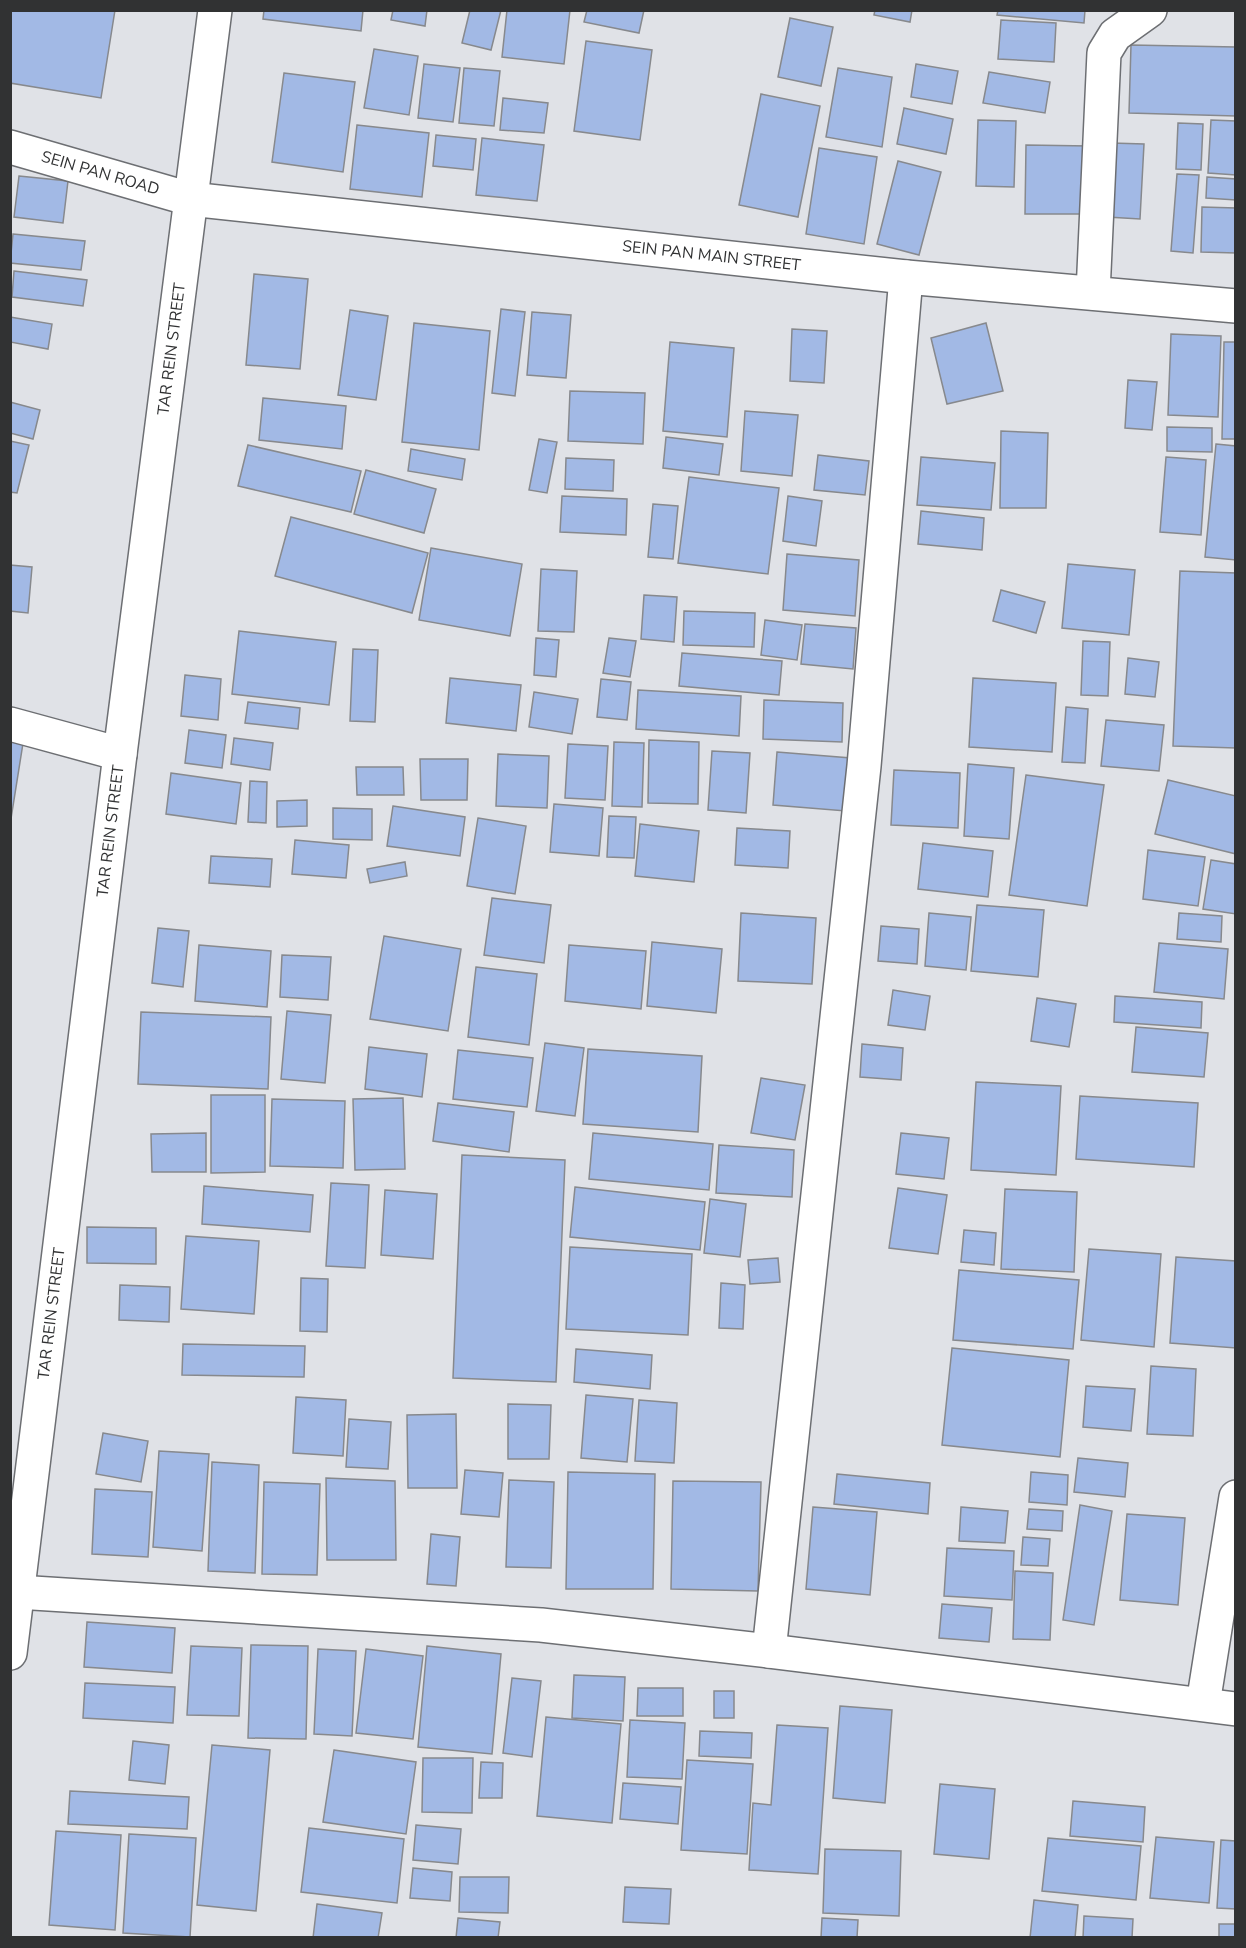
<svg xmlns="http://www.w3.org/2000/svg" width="1246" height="1948" font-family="'Nunito Sans',sans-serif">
<rect width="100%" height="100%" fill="#e0e2e7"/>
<!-- building -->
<g fill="#a2b9e5" stroke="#87898d" stroke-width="1.5">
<polygon points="10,10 115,10 101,98 10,83"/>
<polygon points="264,10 363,10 361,31 263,19"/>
<polygon points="393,10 427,10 425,26 391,20"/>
<polygon points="470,10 501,10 491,50 462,43"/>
<polygon points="507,10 570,10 564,64 502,57"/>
<polygon points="587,10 644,10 639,33 584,22"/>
<polygon points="875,10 912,10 910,22 874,15"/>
<polygon points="998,10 1085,10 1084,23 997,15"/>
<polygon points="790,18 833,27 821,86 778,77"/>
<polygon points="1001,20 1056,23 1054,62 998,59"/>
<polygon points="586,41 652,50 640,140 574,131"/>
<polygon points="1131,45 1236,47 1236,116 1129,113"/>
<polygon points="374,49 418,56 409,115 364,108"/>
<polygon points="424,64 460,68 453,122 418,118"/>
<polygon points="916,64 958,71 952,104 911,97"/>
<polygon points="464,68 500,71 494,126 459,123"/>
<polygon points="838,68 892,77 882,147 826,137"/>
<polygon points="989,72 1050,82 1045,113 983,103"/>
<polygon points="284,73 355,82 343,172 272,162"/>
<polygon points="761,94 820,106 798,217 739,205"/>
<polygon points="503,98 548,103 544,133 500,130"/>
<polygon points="904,108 953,119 946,154 897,144"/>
<polygon points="978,120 1016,121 1014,187 976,186"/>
<polygon points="1211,120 1236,121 1236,175 1208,173"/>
<polygon points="1178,123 1203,124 1201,170 1176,169"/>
<polygon points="357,125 429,133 422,197 350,189"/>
<polygon points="436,135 476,139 473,170 433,166"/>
<polygon points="482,138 544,145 537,201 476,195"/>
<polygon points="1111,143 1144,144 1140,219 1107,217"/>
<polygon points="1026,145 1089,146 1088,214 1025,214"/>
<polygon points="819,148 877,157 864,244 806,234"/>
<polygon points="898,161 941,172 919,255 877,244"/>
<polygon points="1177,174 1199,175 1193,253 1171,251"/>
<polygon points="19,176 68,181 63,223 14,217"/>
<polygon points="1207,177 1236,179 1236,200 1206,198"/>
<polygon points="1202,207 1236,208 1236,253 1201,252"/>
<polygon points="13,234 85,241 81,270 10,263"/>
<polygon points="14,271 87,280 83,306 12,297"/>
<polygon points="254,274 308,279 300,369 246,365"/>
<polygon points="501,309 525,312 515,396 492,393"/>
<polygon points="350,310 388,316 376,400 338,395"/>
<polygon points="532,312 571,315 566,378 527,375"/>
<polygon points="10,317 52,324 48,349 10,342"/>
<polygon points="414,323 490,331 479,450 402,442"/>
<polygon points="986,323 1003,391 947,404 931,338"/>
<polygon points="792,329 827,331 824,383 790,381"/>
<polygon points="1171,334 1221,336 1218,417 1168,415"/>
<polygon points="670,342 734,348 727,437 663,431"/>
<polygon points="1224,342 1236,342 1236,439 1222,439"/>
<polygon points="1128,380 1157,382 1152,430 1125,428"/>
<polygon points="570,391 645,393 643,444 568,441"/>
<polygon points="263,398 346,406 342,449 259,440"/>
<polygon points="10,402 40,410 33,439 10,433"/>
<polygon points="745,411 798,415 792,476 741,471"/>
<polygon points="1167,427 1212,428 1212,452 1167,451"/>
<polygon points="1001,431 1048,433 1046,508 1000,508"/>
<polygon points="666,437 723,444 719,475 663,468"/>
<polygon points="539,439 557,442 547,493 529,490"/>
<polygon points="10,441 29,445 17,493 10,492"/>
<polygon points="1216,444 1236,446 1236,560 1205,557"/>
<polygon points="248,445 361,471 351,512 238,486"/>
<polygon points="411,449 465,459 462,480 408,471"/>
<polygon points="818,455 869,461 865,495 814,490"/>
<polygon points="921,457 995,463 991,510 917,505"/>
<polygon points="1166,457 1206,460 1201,535 1160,532"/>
<polygon points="566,458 614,460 613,491 565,489"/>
<polygon points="366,470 436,489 424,533 354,514"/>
<polygon points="689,477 779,488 768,574 678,563"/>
<polygon points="562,496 627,499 626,535 560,532"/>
<polygon points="788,496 822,501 816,546 783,541"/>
<polygon points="653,504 678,506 673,559 648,557"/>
<polygon points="921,511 984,518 982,550 918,544"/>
<polygon points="291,517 428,553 412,613 275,576"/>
<polygon points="431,548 522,564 510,636 419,620"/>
<polygon points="787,554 859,560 855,616 783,610"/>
<polygon points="1068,564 1135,570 1129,635 1062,628"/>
<polygon points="10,565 32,567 28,613 10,611"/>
<polygon points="541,569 577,571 574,632 538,631"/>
<polygon points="1180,571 1236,573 1236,748 1173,746"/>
<polygon points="1001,590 1045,602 1036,633 993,621"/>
<polygon points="644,595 677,597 674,642 641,639"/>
<polygon points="684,611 755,613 754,647 683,645"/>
<polygon points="765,620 802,625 797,660 761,655"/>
<polygon points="805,624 856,628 853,669 801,664"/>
<polygon points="239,631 336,642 329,705 232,694"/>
<polygon points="536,638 559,640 556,677 534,675"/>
<polygon points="609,638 636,641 630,677 603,673"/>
<polygon points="1083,641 1110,642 1108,696 1081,695"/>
<polygon points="353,649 378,650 375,722 350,721"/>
<polygon points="682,653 782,661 779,695 679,686"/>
<polygon points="1128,658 1159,662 1155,697 1125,694"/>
<polygon points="185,675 221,679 218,720 181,716"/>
<polygon points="450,678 521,685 516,731 446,723"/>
<polygon points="973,678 1056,683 1052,752 969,747"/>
<polygon points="601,679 631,682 627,720 597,717"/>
<polygon points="638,690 741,696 739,736 636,729"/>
<polygon points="534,692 578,699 572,734 529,727"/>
<polygon points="764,700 843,703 842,742 763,739"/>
<polygon points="248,702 300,708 298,729 245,723"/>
<polygon points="1066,707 1088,709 1085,763 1062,762"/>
<polygon points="1106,720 1164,725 1159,771 1101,766"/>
<polygon points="189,730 226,735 222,768 185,763"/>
<polygon points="10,735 24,737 10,825"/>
<polygon points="234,738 273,743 270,770 231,764"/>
<polygon points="649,740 699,742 698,804 648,803"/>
<polygon points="614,742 644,743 642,807 612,806"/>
<polygon points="568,744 608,746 605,800 565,798"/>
<polygon points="712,751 750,753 746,813 708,810"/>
<polygon points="777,752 851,758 846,811 773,805"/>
<polygon points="498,754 549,756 547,808 496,806"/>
<polygon points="420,759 468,759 467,800 421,800"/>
<polygon points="968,764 1014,768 1009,839 964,836"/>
<polygon points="356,767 403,767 404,795 357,795"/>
<polygon points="894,770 960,773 958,828 891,825"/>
<polygon points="171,773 241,783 236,824 166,814"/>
<polygon points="1026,775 1104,785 1087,906 1009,895"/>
<polygon points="1168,780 1236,796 1236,854 1155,834"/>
<polygon points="250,781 267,782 266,823 248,822"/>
<polygon points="307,800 307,826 277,827 277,801"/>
<polygon points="554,804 603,808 599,856 550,852"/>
<polygon points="393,806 465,817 460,856 387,846"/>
<polygon points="333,808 372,809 372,840 333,839"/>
<polygon points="609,816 636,817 634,858 607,857"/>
<polygon points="478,818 526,826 515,894 467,886"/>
<polygon points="640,824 699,831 694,882 635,876"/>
<polygon points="737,828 790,831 788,868 735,865"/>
<polygon points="295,840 349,845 346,878 292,874"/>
<polygon points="923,843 993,851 988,897 918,889"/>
<polygon points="1148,850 1205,857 1198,906 1143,899"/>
<polygon points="211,856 272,859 270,887 209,883"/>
<polygon points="1211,860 1236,864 1236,914 1203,909"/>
<polygon points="405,862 407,876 370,883 367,869"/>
<polygon points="492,898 551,905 544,963 484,955"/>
<polygon points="977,905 1044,910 1038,977 971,971"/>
<polygon points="741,913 816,918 812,984 738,981"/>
<polygon points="929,913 971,917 966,970 925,966"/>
<polygon points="1179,913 1222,916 1221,942 1177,939"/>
<polygon points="881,926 919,929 917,964 878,961"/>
<polygon points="158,928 189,931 183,987 152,983"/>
<polygon points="384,936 461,949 448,1031 370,1019"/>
<polygon points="652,942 722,949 716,1013 647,1006"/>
<polygon points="1159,943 1228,949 1224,999 1154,992"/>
<polygon points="199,945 271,951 267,1007 195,1001"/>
<polygon points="569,945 646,951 641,1009 565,1001"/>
<polygon points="282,955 331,957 328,1000 280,997"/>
<polygon points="476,967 537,974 529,1045 468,1037"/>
<polygon points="893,990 930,996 925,1030 888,1025"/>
<polygon points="1115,996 1202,1002 1201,1028 1114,1022"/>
<polygon points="1037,998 1076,1004 1069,1047 1031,1041"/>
<polygon points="287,1011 331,1015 325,1083 281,1079"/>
<polygon points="141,1012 271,1017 268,1089 138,1084"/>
<polygon points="1136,1027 1208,1033 1204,1077 1132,1072"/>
<polygon points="545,1043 584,1048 575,1116 536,1111"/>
<polygon points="862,1044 903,1048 901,1080 860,1077"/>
<polygon points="369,1047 427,1054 422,1097 365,1089"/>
<polygon points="588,1049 702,1056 698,1132 583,1124"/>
<polygon points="458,1050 533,1058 527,1107 453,1099"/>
<polygon points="761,1078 805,1085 795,1140 751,1133"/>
<polygon points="976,1082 1061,1086 1056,1175 971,1170"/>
<polygon points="211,1095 265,1095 265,1172 211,1173"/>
<polygon points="1080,1096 1198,1103 1194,1167 1076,1159"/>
<polygon points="403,1098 405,1169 355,1170 353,1099"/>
<polygon points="272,1099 345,1101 343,1168 270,1166"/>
<polygon points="438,1103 514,1112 509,1152 433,1141"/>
<polygon points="206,1133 206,1172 152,1172 151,1134"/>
<polygon points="593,1133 713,1144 709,1190 589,1179"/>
<polygon points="901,1133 949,1138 944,1179 896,1174"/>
<polygon points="719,1145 794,1150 792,1197 716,1193"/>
<polygon points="462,1155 565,1160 556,1382 453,1378"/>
<polygon points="331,1183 369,1185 365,1268 326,1266"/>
<polygon points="204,1186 313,1195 310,1232 202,1224"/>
<polygon points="575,1187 705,1202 700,1250 570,1237"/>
<polygon points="898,1188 947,1195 938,1254 889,1248"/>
<polygon points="1005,1189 1077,1192 1074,1272 1001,1269"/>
<polygon points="385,1190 437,1194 433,1259 381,1255"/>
<polygon points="710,1199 746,1204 740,1257 704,1253"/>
<polygon points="87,1227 156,1228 156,1264 87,1263"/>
<polygon points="964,1230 996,1233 994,1265 961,1262"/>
<polygon points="186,1236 259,1241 254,1314 181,1309"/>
<polygon points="570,1247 692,1254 688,1335 566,1329"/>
<polygon points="1089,1249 1161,1254 1154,1347 1081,1340"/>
<polygon points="1176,1257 1236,1261 1236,1348 1170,1343"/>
<polygon points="778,1258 780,1282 750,1284 748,1260"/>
<polygon points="959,1270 1079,1280 1073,1349 953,1340"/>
<polygon points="301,1278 328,1279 327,1332 300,1331"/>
<polygon points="721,1283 745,1285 743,1329 719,1328"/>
<polygon points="120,1285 170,1287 169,1322 119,1320"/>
<polygon points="183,1344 305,1346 304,1377 182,1375"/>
<polygon points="952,1348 1069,1360 1060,1457 942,1445"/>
<polygon points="576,1349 652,1355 650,1389 574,1382"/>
<polygon points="1151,1366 1196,1369 1193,1436 1147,1434"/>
<polygon points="1086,1386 1135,1389 1131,1431 1083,1427"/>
<polygon points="586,1395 633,1399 627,1462 581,1458"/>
<polygon points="296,1397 346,1400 343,1456 293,1453"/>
<polygon points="639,1400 677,1403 674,1463 635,1461"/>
<polygon points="508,1404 551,1405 549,1459 508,1459"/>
<polygon points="456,1414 457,1488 408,1488 407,1415"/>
<polygon points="349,1419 391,1422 388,1469 346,1467"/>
<polygon points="103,1433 148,1441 141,1482 96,1474"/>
<polygon points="159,1451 209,1454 202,1551 153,1547"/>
<polygon points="1078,1458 1128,1463 1125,1497 1074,1492"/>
<polygon points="212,1462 259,1465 255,1573 208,1571"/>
<polygon points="465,1470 503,1473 499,1517 461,1514"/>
<polygon points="568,1472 655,1474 653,1589 566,1589"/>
<polygon points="1031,1472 1068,1475 1067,1505 1029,1502"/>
<polygon points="837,1474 930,1483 928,1514 834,1504"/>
<polygon points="326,1478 395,1481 396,1560 327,1560"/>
<polygon points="509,1480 554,1482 551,1568 506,1567"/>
<polygon points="673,1481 761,1482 758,1591 671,1589"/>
<polygon points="264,1482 320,1484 317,1575 262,1574"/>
<polygon points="95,1489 152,1492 148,1557 92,1554"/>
<polygon points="1080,1505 1112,1511 1094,1625 1063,1620"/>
<polygon points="813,1507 877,1512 870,1595 806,1589"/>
<polygon points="961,1507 1008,1511 1005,1543 959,1541"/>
<polygon points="1029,1509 1063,1511 1062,1531 1027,1529"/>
<polygon points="1127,1514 1185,1518 1178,1605 1120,1600"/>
<polygon points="431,1534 460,1537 456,1586 427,1584"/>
<polygon points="1023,1537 1050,1539 1048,1566 1021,1565"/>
<polygon points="947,1548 1014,1551 1012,1600 944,1596"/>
<polygon points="1015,1571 1053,1573 1050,1640 1013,1639"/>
<polygon points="942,1604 992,1608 989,1642 939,1638"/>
<polygon points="87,1622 175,1628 172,1673 84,1667"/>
<polygon points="251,1645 308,1646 306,1739 248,1738"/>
<polygon points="191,1646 242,1648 239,1716 187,1715"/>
<polygon points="427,1646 501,1654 492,1754 418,1747"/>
<polygon points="318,1649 356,1651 352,1736 314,1734"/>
<polygon points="366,1649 423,1656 413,1739 356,1733"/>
<polygon points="574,1675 625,1677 623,1721 572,1718"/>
<polygon points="512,1678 541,1681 532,1757 503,1753"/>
<polygon points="85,1683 175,1687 173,1723 83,1718"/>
<polygon points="638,1688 683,1688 683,1716 637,1716"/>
<rect x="714" y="1691" width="20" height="27"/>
<polygon points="840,1706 892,1710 885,1803 833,1798"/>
<polygon points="546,1717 621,1724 612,1823 537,1816"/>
<polygon points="630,1720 685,1723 682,1779 627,1777"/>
<polygon points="777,1725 828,1728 818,1874 749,1870 753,1803 771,1805"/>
<polygon points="700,1731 752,1733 751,1758 699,1756"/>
<polygon points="133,1741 169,1745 165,1784 129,1780"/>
<polygon points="212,1745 270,1750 256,1911 197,1905"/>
<polygon points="334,1750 416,1762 406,1834 323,1822"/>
<polygon points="423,1758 473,1758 472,1813 422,1812"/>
<polygon points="687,1760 753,1764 747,1854 681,1850"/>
<polygon points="481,1762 503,1763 502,1798 479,1798"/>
<polygon points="623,1783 681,1787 678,1824 620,1819"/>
<polygon points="940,1784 995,1789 989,1859 934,1854"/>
<polygon points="70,1791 189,1797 187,1829 68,1824"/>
<polygon points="1073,1801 1145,1807 1143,1842 1070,1836"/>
<polygon points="416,1825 461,1829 458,1864 413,1860"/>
<polygon points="309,1828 404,1839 397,1903 301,1892"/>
<polygon points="56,1831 121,1835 115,1930 49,1925"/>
<polygon points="129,1834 196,1838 190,1937 123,1933"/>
<polygon points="1156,1837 1214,1842 1209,1903 1150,1898"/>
<polygon points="1048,1838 1141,1846 1136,1900 1042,1891"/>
<polygon points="1221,1840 1236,1841 1236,1909 1217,1908"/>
<polygon points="825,1849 901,1851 899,1916 823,1913"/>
<polygon points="413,1868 452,1872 450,1901 410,1898"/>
<polygon points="460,1877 509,1877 508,1913 459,1912"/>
<polygon points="625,1887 671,1889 669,1924 623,1922"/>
<polygon points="1034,1900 1078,1905 1075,1938 1030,1938"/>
<polygon points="317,1904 382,1913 378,1938 313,1938"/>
<polygon points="1084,1916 1133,1919 1132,1938 1083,1938"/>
<polygon points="458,1918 500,1922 498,1938 456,1938"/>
<polygon points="822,1918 858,1920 857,1938 821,1938"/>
<rect x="1219" y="1924" width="17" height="14"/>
</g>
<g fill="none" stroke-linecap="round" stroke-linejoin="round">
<!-- street casing -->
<g stroke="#6d6f73" stroke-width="36">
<g id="street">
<path id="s1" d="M10 147 190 199 906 277 1236 306"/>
<polyline points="1093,293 1104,53 1115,35 1150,10"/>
<polyline points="10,724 120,754"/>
<polyline points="17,1592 541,1625 769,1651 1236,1709"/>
<polyline points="769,1651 864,766 906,277"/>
<path id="s2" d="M10 1653 120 754 215 10"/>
<polyline points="1203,1704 1236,1497"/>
</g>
</g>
<!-- street -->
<use href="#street" stroke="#fff" stroke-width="33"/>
</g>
<g text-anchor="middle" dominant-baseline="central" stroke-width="4.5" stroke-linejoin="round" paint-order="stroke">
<!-- street labels -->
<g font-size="16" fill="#313233" stroke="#edeff4">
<text stroke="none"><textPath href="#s1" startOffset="94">SEIN PAN ROAD</textPath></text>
<text stroke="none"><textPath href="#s1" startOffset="712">SEIN PAN MAIN STREET</textPath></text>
<text stroke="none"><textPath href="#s2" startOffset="1314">TAR REIN STREET</textPath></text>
<text stroke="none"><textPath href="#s2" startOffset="828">TAR REIN STREET</textPath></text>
<text stroke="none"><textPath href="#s2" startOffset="342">TAR REIN STREET</textPath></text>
</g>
</g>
<!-- border -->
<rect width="1246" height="1948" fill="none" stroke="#313233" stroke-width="24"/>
</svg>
